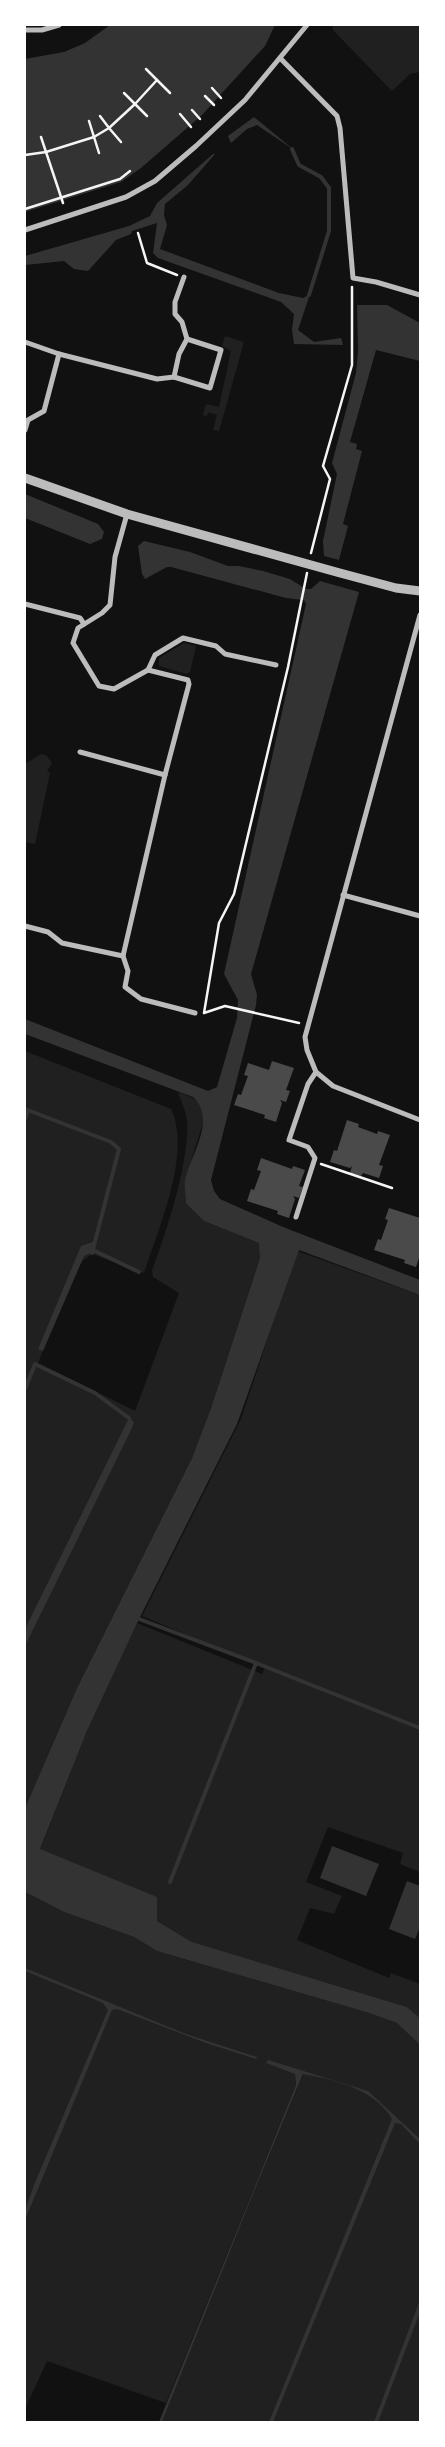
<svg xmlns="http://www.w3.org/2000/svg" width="445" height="2447" font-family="'Sofia Sans Condensed',sans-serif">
<rect width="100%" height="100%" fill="#111"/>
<!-- green -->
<g fill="#202020">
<polygon points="333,25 420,25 420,72 410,74 392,91 333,30"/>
<polygon points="225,336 244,342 219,431 213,430 217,415 208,412 207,416 203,415 206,404 219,407 231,351 222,346"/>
<polygon points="184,643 196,646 190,672 187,674 159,666 159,658"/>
<polygon points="41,754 46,755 52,763 47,771 50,773 35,844 25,842 25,764"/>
<path d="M25 1051 171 1109C192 1153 158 1229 144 1273L92 1254 78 1264 38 1363 135 1411 179 1293 153 1277 152 1270C166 1234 190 1159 187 1121 186 1111 181 1101 178 1092 193 1097 204 1102 204 1119L185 1181 204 1221 260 1243V1258L211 1408 192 1458 77 1688 25 1808Z"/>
<polygon points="297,1251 420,1295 420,1872 400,1864 403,1853 328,1827 306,1882 342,1896 334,1914 310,1908 297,1940 389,1978 391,1973 420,1984 420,2018 407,2007 192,1942 40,1850 87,1731 137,1623 262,1674 265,1668 142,1616 241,1419"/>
<polygon points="25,1892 64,1912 134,1937 157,1951 369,2013 397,2023 420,2045 420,2422 162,2422 251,2199 303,2075 290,2071 295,2074 296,2085 166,2403 47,2361 25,2409"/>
</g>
<!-- water -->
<g fill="#333">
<polygon points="110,25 275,25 265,46 202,115 141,168 121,182 25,212 25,59 64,52 85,43"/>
<polygon points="254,117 294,150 257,125 247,129 231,143 228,136"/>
<polygon points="213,154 215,154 188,185 165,204 164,215 167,225 160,249 279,293 303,298 310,294 298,330 314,342 341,338 343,345 294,344 292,330 294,314 281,302 158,258 153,253 157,223 132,231 131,234 116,240 88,271 74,269 64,261 25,265 25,256 129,226 150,216 157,203"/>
<polygon points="357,305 387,305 420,323 420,361 376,350 350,442 357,444 356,449 362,451 343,524 348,526 339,560 324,556 323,541 337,474 332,463 356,373 358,352"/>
<polygon points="25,494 98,524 104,532 102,539 90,544 25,518"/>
<path d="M144 541 190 552 228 566H239L263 571 290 579 306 589H311L320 581 359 592 251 974 257 995 256 1005 211 1180 214 1191 220 1199 283 1227 420 1280V1295L299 1250 237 1424 139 1619 87 1731 40 1849 157 1897V1921L192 1942 407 2007 420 2018V2045L397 2023 369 2013 157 1951 134 1937 64 1912 25 1892V1808L77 1688 192 1458 211 1408 260 1258 259 1243 204 1221 186 1203C186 1196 184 1187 185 1180 191 1154 217 1119 193 1097L25 1034V1019L208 1091 217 1087 237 1018 238 1000 224 974 306 604 304 600 286 598 171 567H167L145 579 142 574 138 546Z"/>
<polygon points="93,1242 95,1251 84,1256 43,1351 38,1349 81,1246"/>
<polygon points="129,1418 134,1422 131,1430 25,1646 25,1629"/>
<polygon points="332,1846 379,1864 366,1896 320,1878"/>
<polygon points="407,1881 420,1886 420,1927 415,1939 389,1929"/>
<polygon points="25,1968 186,2034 257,2057 256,2059 206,2043 117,2009 112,2010 25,2220 25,2210 34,2185 108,2010 103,2003 25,1971"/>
<path d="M268 2060 368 2091 420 2139V2144L401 2124 395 2123 273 2422H269L392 2119C375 2089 335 2080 303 2074L251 2199 162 2422H159L296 2085 295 2074 266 2063Z"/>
<polygon points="420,2300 420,2312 378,2422 374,2422"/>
</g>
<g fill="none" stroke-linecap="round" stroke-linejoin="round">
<!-- stream -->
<g stroke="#333" stroke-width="4">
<polyline points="292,149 299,165 321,177 329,188 329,231 309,295"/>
<polyline points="25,1109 111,1142 119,1149 92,1253"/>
<polyline points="25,1119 28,1110"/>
<polyline points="95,1251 139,1272"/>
<polyline points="25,1389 35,1364 95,1393 129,1418"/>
<polyline points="139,1619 256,1663"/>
<polyline points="170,1882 256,1663 420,1728"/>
</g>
</g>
<!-- building -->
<g fill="#4a4a4a">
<polygon points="272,1061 294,1068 286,1090 290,1091 286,1102 280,1100 282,1103 276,1122 264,1118 265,1115 234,1105 238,1094 241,1095 248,1076 244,1075 248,1063 269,1070"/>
<polygon points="347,1120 359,1124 358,1127 377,1134 378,1131 390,1135 379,1165 383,1166 379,1178 363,1173 361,1176 350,1173 352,1166 350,1168 330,1162 334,1150 337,1151"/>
<polygon points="261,1158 292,1169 293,1166 305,1170 299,1186 303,1187 299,1198 293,1196 295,1199 289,1218 277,1214 278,1211 247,1201 251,1189 254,1190 261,1171 257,1170"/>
<polygon points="389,1208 420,1218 420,1255 416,1267 404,1263 405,1260 374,1250 378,1239 381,1240 388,1220 385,1219"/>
</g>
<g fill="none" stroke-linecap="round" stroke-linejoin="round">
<!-- path -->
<g stroke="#f5f5f5" stroke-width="2.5">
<polyline points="146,69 170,93"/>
<polyline points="212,88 221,98"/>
<polyline points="124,93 135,104 157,80"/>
<polyline points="205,96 214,105"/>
<polyline points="192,110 200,119"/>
<polyline points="180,114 191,127"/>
<polyline points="100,116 109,128 135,104 147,116"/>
<polyline points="89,121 94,137 109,128 121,142"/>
<polyline points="41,137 63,203"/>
<polyline points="25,155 46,152 94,137 99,153"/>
<polyline points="25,209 120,179 130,171"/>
<polyline points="138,233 147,263 177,275"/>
<polyline points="311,553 330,479 323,466 352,365 352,287"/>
<polyline points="299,1023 225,1006 204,1013 219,923 234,894 288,667 307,573"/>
<polyline points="321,1164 392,1188"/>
</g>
<!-- minor -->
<g stroke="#bcbcbc" stroke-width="5">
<polyline points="25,30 42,30 59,25"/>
<polyline points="280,58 337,116 340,128 353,278 376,282 420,295"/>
<polyline points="25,230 126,197 155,181 196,146 245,100 307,25"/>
<polyline points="25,342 59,354 157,379 174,377 210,388 221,350 187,339"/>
<polyline points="174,377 179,354 187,339 182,322 175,314 175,302 184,277"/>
<polyline points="25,430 28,420 44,411 59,354"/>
<polyline points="127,514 115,557 110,605 102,613 78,628 73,643 99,686 114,689 148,670 155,655 183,638 216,646 225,654 276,665"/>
<polyline points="25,604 80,618 84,624"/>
<polyline points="420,615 305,1037 307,1050 316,1072 333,1086 420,1120"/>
<polyline points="80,752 165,775"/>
<polyline points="343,895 420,916"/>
<polyline points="25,926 48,932 62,943 123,956 128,971 125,987 141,999 195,1013"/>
<polyline points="123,956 165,775 189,684 188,680 148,670"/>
<polyline points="296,1217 315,1158 308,1147 289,1140 308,1084 316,1072"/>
</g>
<!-- tertiary -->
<polyline stroke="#bcbcbc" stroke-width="9" points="25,478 127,514 340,573 396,588 420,591"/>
</g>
<!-- border -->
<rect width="445" height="2447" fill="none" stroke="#ffffff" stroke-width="52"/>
</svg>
